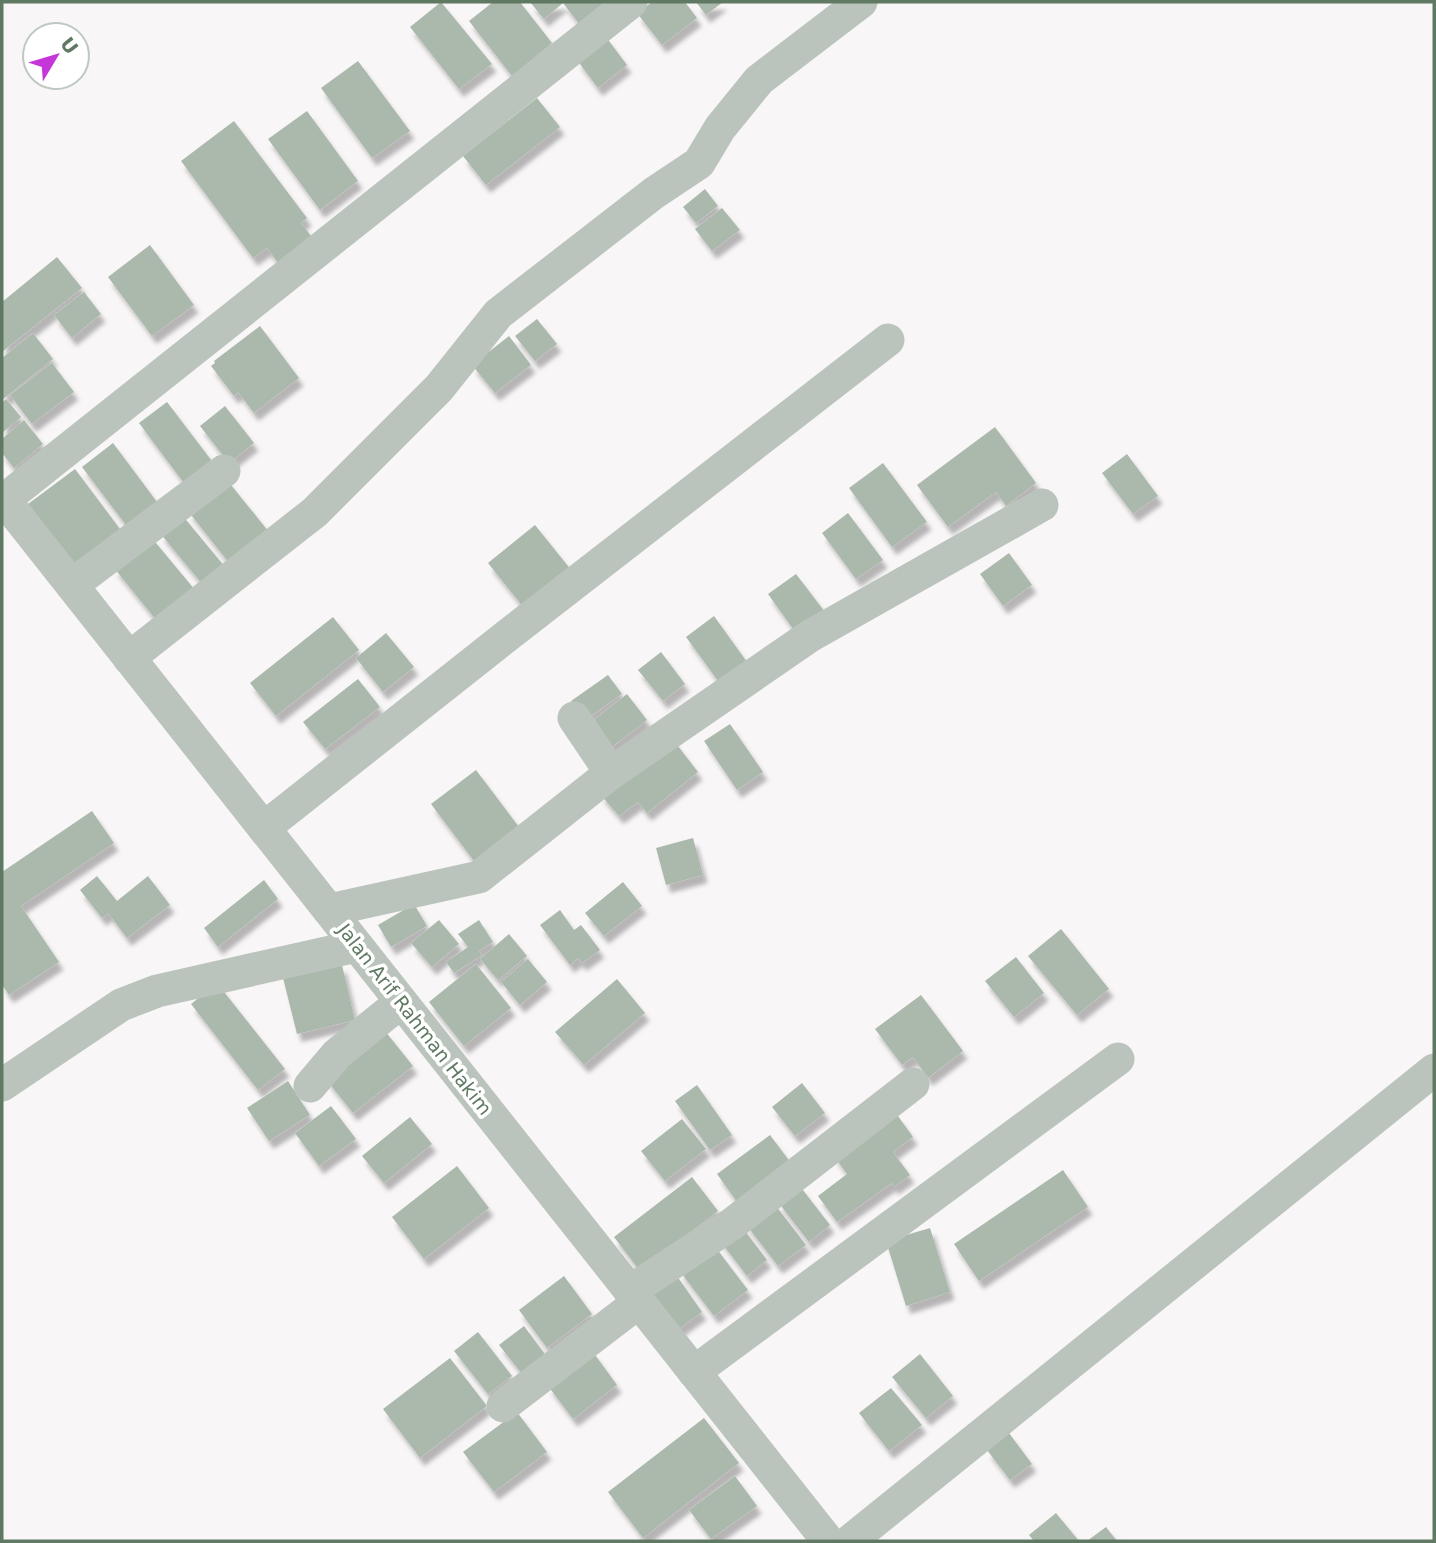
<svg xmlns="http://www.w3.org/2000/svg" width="1436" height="1543" font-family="'DejaVu Sans',sans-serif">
<defs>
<filter id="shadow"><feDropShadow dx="4.5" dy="8" stdDeviation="2" flood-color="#0004"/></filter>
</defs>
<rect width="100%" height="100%" fill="#f8f6f7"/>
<!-- building -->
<g fill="#abb8ac" filter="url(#shadow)">
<polygon points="441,2 492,64 459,89 410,27"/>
<polygon points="493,2 520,2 552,43 512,76 469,21"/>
<polygon points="530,2 617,2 583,29 563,3 544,19"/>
<polygon points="652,2 685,2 697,18 662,45 637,13"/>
<polygon points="696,2 723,2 706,15"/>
<polygon points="606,37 627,65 598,88 577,60"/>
<polygon points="358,61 410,131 372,158 321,88"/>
<polygon points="537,98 560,127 486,185 463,156"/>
<polygon points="307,111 358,181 320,210 268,139"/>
<polygon points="234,121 307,218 301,223 318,245 284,271 267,248 253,258 181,161"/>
<polygon points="705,189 718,206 696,223 683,207"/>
<polygon points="722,208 740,230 712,251 695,229"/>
<polygon points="150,245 194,305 152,336 108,277"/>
<polygon points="57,257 82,288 2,352 2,302"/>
<polygon points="84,292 101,314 72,338 54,315"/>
<polygon points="537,319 557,344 535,361 515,336"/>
<polygon points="260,326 299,378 254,413 238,392 234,396 211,366 215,363 214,361"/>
<polygon points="33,333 53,359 2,400 2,358"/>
<polygon points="509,336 531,365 495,393 472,365"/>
<polygon points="52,363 74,392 32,424 10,395"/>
<polygon points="6,399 21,417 2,433 2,403"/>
<polygon points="167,402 218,469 190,491 139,423"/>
<polygon points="225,406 254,443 229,463 200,426"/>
<polygon points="24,420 43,444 14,468 2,453 2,439"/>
<polygon points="995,427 1036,483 1006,506 996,492 948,527 917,485"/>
<polygon points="113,443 163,510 132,533 82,467"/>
<polygon points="1127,454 1158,496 1133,514 1102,473"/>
<polygon points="883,463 927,522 892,547 849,488"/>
<polygon points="75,469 126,537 80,572 28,504"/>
<polygon points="227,480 269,532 230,564 188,511"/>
<polygon points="848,513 883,560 856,579 822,533"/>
<polygon points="182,515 225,567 203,585 160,533"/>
<polygon points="535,525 576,576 528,613 488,563"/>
<polygon points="151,537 195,590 157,621 114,568"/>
<polygon points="1009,553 1032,585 1003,606 980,574"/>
<polygon points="796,574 825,612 796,633 768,594"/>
<polygon points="714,616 752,669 724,689 686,637"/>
<polygon points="333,617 359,650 276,716 250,683"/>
<polygon points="386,633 414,667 383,692 356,658"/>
<polygon points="661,652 685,684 663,701 638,670"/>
<polygon points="608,675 622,694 585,720 571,701"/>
<polygon points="358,679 380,707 325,749 303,722"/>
<polygon points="627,694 647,720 605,752 586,726"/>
<polygon points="730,724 763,772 737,790 704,741"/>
<polygon points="671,737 698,772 647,813 638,802 619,816 600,794"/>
<polygon points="476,770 522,831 477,865 431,804"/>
<polygon points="92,811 114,843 21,906 59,962 9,995 2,985 2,872"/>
<polygon points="693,838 703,875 666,885 656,848"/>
<polygon points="97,876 117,901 148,876 170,905 127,938 108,913 102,918 80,890"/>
<polygon points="264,880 278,899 218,947 204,928"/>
<polygon points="623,882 642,906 604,936 585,913"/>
<polygon points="414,904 427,926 391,947 378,925"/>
<polygon points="560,910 574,930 581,925 600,950 582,963 578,958 570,965 540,925"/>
<polygon points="439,920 459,944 432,967 411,943"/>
<polygon points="479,920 493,942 479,951 482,955 454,973 446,962 468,947 458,934"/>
<polygon points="1061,929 1109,989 1077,1015 1028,956"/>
<polygon points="509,934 527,956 498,980 480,959"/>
<polygon points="1016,957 1044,993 1014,1017 985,981"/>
<polygon points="528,959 547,982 520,1005 501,982"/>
<polygon points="476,964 511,1008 464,1046 429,1002"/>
<polygon points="342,965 355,1020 297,1034 283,978"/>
<polygon points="617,979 645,1013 584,1065 555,1032"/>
<polygon points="217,983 285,1069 258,1090 191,1004"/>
<polygon points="921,995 963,1051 928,1078 913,1057 902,1065 875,1029"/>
<polygon points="385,1031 413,1066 353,1113 325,1078"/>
<polygon points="288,1081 310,1115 269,1141 247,1108"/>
<polygon points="802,1083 825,1113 795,1136 772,1107"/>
<polygon points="697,1085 732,1135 710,1150 675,1101"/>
<polygon points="331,1106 356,1139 319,1166 295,1133"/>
<polygon points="898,1116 913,1137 893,1152 910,1175 894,1187 892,1183 837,1222 818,1196 847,1174 833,1155"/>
<polygon points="410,1117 432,1144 384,1183 362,1156"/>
<polygon points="682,1119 706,1149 665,1181 641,1151"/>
<polygon points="770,1135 794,1167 740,1206 717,1174"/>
<polygon points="457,1166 489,1208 424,1259 392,1217"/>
<polygon points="1063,1170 1088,1207 979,1281 954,1244"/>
<polygon points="692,1177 718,1211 640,1271 614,1237"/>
<polygon points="799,1185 830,1225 809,1242 778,1202"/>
<polygon points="773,1202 806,1245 778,1266 745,1223"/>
<polygon points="739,1223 767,1260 747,1276 718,1238"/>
<polygon points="930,1228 950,1292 906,1306 886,1241"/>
<polygon points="713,1244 748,1290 714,1316 679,1270"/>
<polygon points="564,1276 592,1314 547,1348 519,1310"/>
<polygon points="677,1276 702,1312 672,1334 646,1299"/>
<polygon points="524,1326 547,1357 523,1375 499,1345"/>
<polygon points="478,1332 512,1376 488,1394 454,1351"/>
<polygon points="593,1352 617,1385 573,1419 548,1386"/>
<polygon points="920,1354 953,1396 926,1418 892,1377"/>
<polygon points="450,1358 487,1406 420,1458 383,1409"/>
<polygon points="891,1388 922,1425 889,1451 859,1413"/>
<polygon points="517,1412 547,1452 494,1492 463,1452"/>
<polygon points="704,1418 739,1463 643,1538 608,1492"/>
<polygon points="1009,1433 1032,1464 1010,1480 987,1450"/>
<polygon points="735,1476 757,1506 711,1539 689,1510"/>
<polygon points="1056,1513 1079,1541 1034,1541 1029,1535"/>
<polygon points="1106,1527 1117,1541 1087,1541"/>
</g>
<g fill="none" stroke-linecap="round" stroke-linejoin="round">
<!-- street -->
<g stroke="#bbc4bc" stroke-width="33">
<polyline points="2,497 828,1541"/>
<polyline points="4,500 631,2"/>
<polyline points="72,585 224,471"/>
<polyline points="129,658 315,512 439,388 498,314 654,193 699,163 720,128 759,80 861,2"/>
<polyline points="574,718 611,773"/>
<polyline points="264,828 508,635 888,340"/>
<polyline points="329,910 479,877 611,773 810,636 1042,505"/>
<polyline points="2,1085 121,1005 157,991 357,946"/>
<polyline points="310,1086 337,1054 401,1002"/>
<polyline points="630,1291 732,1224 913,1084"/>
<polyline points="694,1372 1118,1059"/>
<polyline points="503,1406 639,1302"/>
<polyline points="850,1541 1434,1070"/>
</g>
</g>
<g text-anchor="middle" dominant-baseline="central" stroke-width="7" stroke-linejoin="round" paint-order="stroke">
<!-- street labels -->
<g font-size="19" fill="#607963" stroke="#fff">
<text transform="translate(415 1019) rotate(52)">Jalan Arif Rahman Hakim</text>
</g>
</g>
<!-- border -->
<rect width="1436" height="1543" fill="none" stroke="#607963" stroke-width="7"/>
<!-- north arrow -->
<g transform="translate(56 56) rotate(52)"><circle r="33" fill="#ffffff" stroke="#bfc9c1" stroke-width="2"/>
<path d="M0-5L12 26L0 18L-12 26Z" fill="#c436d8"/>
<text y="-10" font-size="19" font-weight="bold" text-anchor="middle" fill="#607963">U</text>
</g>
</svg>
